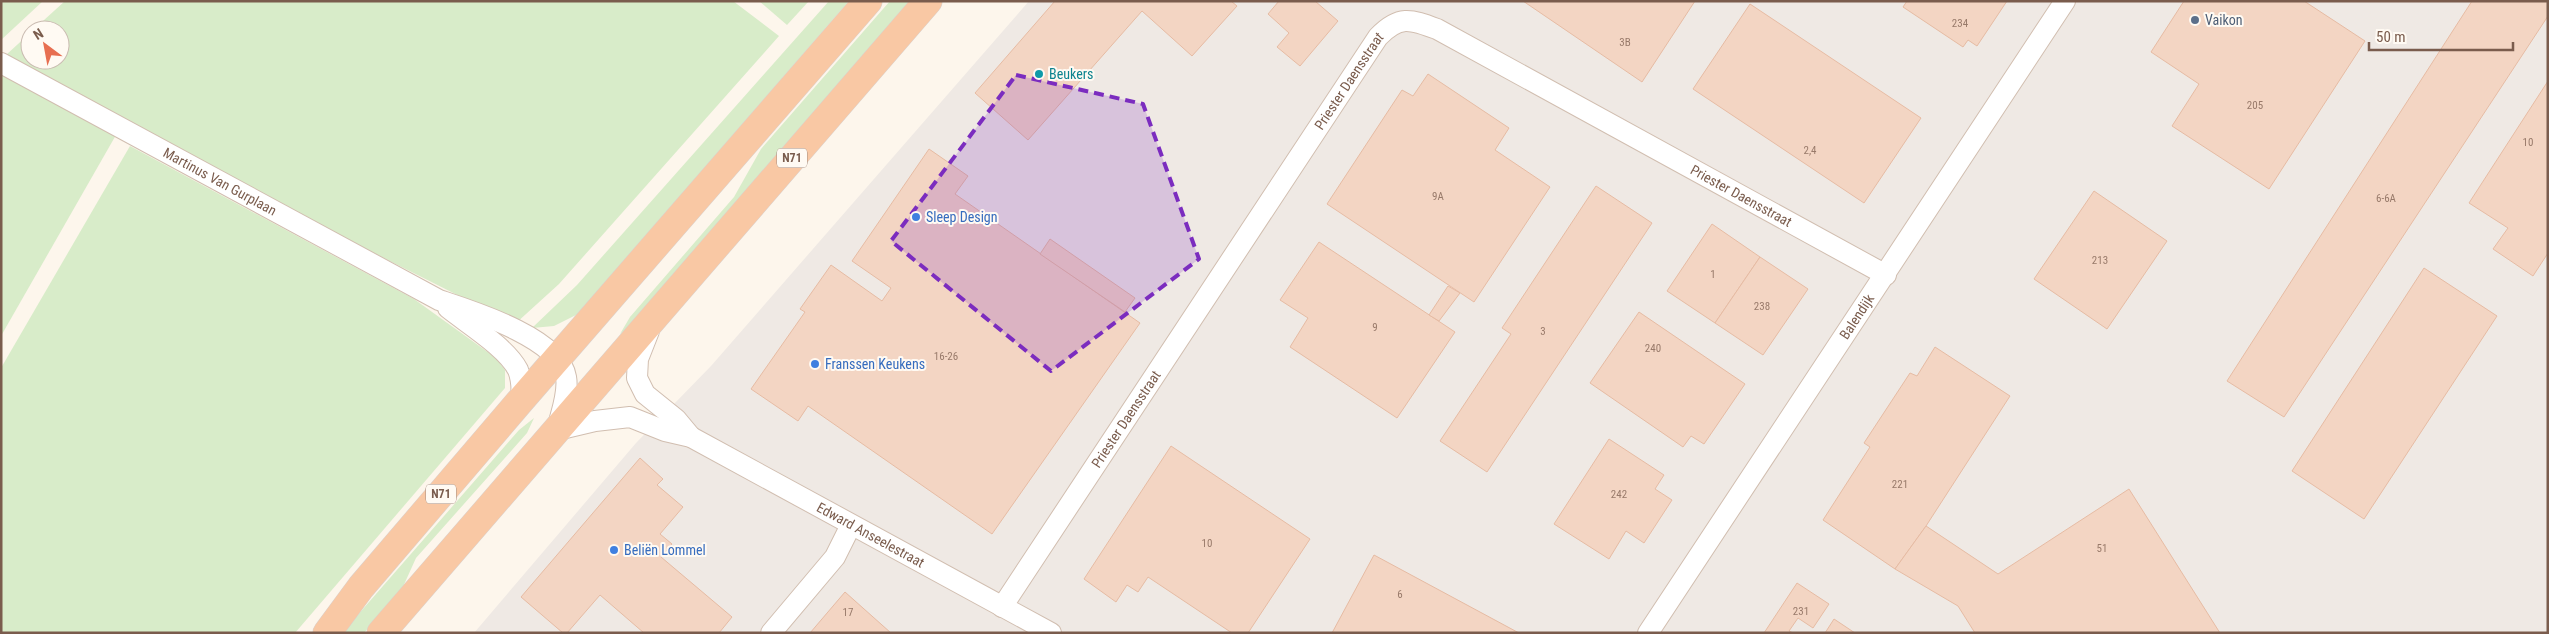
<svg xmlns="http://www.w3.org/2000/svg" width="2549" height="634" font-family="'Roboto Condensed',sans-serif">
<rect width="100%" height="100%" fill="#fdf6ec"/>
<!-- industrial -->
<polygon fill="#efe9e4" points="1029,1 2548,1 2548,633 474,633 636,443 711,366"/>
<!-- green -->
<g fill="#d8ecc9">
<polygon points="1,1 43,1 1,40"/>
<polygon points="65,1 733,1 779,36 559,284 515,324 336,234 6,55 30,33 30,60 60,60 60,30 33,30"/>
<polygon points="759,1 809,1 787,25"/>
<polygon points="829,1 849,1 578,314 554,326 532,328 577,285"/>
<polygon points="890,1 914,1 630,326 620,334 630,317 734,197 761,149"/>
<polygon points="1,62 116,135 1,336"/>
<polygon points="130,146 414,299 496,358 505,370 505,388 295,633 1,633 1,368"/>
<polygon points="534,418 527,433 416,558 402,589 364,633 342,633 519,430"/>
</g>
<!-- building -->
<g fill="#f3d5c3" stroke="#e6bba3">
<polygon points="1055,1 1231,1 1237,6 1192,56 1142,11 1028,140 975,93"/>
<polygon points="1279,1 1315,1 1338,21 1300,66 1277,47 1289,33 1268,14"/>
<polygon points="1523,1 1695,1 1642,82"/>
<polygon points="1907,1 2007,1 1977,46 1968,40 1963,47 1903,7"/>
<polygon points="2184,1 2304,1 2365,41 2269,189 2172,126 2199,84 2151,52"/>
<polygon points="2472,1 2548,1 2548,16 2284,417 2227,381"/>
<polygon points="1750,4 1921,118 1864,203 1693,89"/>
<polygon points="1428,74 1509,128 1495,150 1550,187 1474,302 1327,204 1402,90 1413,96"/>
<polygon points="2548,81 2548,253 2533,276 2493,249 2508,228 2469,203"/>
<polygon points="929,149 968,176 955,194 1140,323 992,534 808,406 798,421 751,389 805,312 800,309 831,265 882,301 891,288 852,261"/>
<polygon points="1596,186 1652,223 1487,472 1440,441 1511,334 1502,328"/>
<polygon points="2094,191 2167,241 2107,329 2034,279"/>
<polygon points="1712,224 1760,257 1715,323 1667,291"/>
<polygon points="1050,239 1135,298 1125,312 1040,254"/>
<polygon points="1319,242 1455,332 1397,418 1290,347 1308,318 1280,300"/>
<polygon points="1760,257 1808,289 1763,355 1715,323"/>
<polygon points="2424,268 2497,316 2364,519 2292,471"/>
<polygon points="1448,286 1460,293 1439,321 1429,315"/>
<polygon points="1639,312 1745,384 1704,444 1691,436 1683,447 1590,383"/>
<polygon points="1935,347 2010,396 1926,526 1895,569 1823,520 1870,447 1864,443 1910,373 1917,376"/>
<polygon points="1609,439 1664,475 1655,489 1672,500 1644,543 1626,531 1609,559 1554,524"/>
<polygon points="1171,446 1310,539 1248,633 1232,633 1148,577 1138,592 1127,585 1116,602 1084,579"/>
<polygon points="640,458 663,479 657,485 683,507 660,534 672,544 661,557 732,617 719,633 644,633 600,595 567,633 563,633 521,597"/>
<polygon points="2129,489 2220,633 1975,633 1958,606 1895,569 1926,526 1998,574"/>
<polygon points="1374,555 1519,633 1332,633"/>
<polygon points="1797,583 1829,604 1813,628 1798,618 1789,631 1793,633 1764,633"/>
<polygon points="845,592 891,633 810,633"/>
<polygon points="1834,619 1855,633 1825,633"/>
</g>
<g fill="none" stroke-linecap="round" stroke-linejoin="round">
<!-- minor casing -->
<g stroke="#d1beb0" stroke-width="22">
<g id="minor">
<path id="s1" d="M1 63 439 300C472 311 560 338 566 377 569 394 560 415 557 430L595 421 630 417 665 431 691 437 1051 633"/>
<path d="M448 308C468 324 507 348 518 370 522 380 522 390 521 400"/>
<polyline points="649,331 638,359 637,378 645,394 676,419 691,437"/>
<path id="s2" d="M1002 607 1378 37C1399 15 1410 19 1437 29L1886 275"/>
<polyline points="771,633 835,557 851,525"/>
<path id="s3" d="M1648 633 2065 1"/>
</g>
</g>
<!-- trunk casing -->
<g stroke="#dad1cd" stroke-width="29">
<g id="trunk">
<polyline points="327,633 361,587 521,400 868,1"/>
<polyline points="381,633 928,1"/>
</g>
</g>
<!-- minor -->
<use href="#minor" stroke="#fff" stroke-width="20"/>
<!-- trunk -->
<use href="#trunk" stroke="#f9c8a4" stroke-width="28"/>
</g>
<!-- marked area -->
<path fill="#7b2cbf" fill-opacity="0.2" stroke="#7b2cbf" stroke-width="4" stroke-dasharray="10 6" stroke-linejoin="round" d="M1016 75 1143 104 1199 259 1051 371 891 241Z"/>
<!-- markers -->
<circle fill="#5c6f8a" stroke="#fffaf3" stroke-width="2" cx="2195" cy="20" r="5"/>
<circle fill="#0f9aa8" stroke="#fffaf3" stroke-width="2" cx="1039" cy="74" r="5"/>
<g fill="#3f7fe0" stroke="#fffaf3" stroke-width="2">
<circle cx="916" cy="217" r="5"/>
<circle cx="815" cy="364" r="5"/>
<circle cx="614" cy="550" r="5"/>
</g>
<g text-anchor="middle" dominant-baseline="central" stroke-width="4" stroke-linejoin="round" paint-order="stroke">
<!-- number labels -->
<g font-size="11" fill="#987a6a">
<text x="1960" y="23">234</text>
<text x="1625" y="42">3B</text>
<text x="2255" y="105">205</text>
<text x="2528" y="142">10</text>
<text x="1810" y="150">2,4</text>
<text x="1438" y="196">9A</text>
<text x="2386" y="198">6-6A</text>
<text x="2100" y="260">213</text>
<text x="1713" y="274">1</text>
<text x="1762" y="306">238</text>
<text x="1375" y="327">9</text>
<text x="1543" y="331">3</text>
<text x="1653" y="348">240</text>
<text x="946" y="356">16-26</text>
<text x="1900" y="484">221</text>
<text x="1619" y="494">242</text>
<text x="1207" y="543">10</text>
<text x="2102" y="548">51</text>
<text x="1400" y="594">6</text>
<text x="1801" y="611">231</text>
<text x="848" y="612">17</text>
</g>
<!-- shield labels -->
<g fill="#fffaf3" stroke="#a28b7f" stroke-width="1">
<rect x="777" y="148.5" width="30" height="19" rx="4"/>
<rect x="426" y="484.5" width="30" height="19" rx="4"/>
</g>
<g font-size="12" font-weight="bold" fill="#7a5c4d">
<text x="792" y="158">N71</text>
<text x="441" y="494">N71</text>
</g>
<!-- service labels -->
<g font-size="14" fill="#4e5e75" stroke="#fffaf3" text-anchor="start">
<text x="2205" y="20">Vaikon</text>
</g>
<!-- culture labels -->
<g font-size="14" fill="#0d838f" stroke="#fffaf3" text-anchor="start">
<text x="1049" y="74">Beukers</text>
</g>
<!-- street labels -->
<g font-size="14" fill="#7a5c4d" stroke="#fffaf3">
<text stroke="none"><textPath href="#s2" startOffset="630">Priester Daensstraat</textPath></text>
<text stroke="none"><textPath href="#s1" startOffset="249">Martinus Van Gurplaan</textPath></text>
<text stroke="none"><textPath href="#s2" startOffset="1095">Priester Daensstraat</textPath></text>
<text stroke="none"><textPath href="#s3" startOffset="379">Balendijk</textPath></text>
<text stroke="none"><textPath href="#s2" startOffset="225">Priester Daensstraat</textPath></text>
<text stroke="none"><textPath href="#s1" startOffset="1049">Edward Anseelestraat</textPath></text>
</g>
<!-- shop labels -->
<g font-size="14" fill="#366cbe" stroke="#fffaf3" text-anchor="start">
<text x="926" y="217">Sleep Design</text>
<text x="825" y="364">Franssen Keukens</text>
<text x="624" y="550">Beliën Lommel</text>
</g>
</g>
<!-- border -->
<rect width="2549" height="634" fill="none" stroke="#7a5c4d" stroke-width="5"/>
<!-- north arrow -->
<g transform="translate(45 45) rotate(328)"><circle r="24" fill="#fffaf3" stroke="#cabbb1"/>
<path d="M0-4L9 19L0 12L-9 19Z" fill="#e76f51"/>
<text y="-8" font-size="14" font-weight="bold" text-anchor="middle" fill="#7a5c4d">N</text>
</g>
<!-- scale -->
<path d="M2369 42v8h144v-8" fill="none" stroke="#7a5c4d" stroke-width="2.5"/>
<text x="2376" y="42" font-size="15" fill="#7a5c4d" stroke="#fffaf3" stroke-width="4" paint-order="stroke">50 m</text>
</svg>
